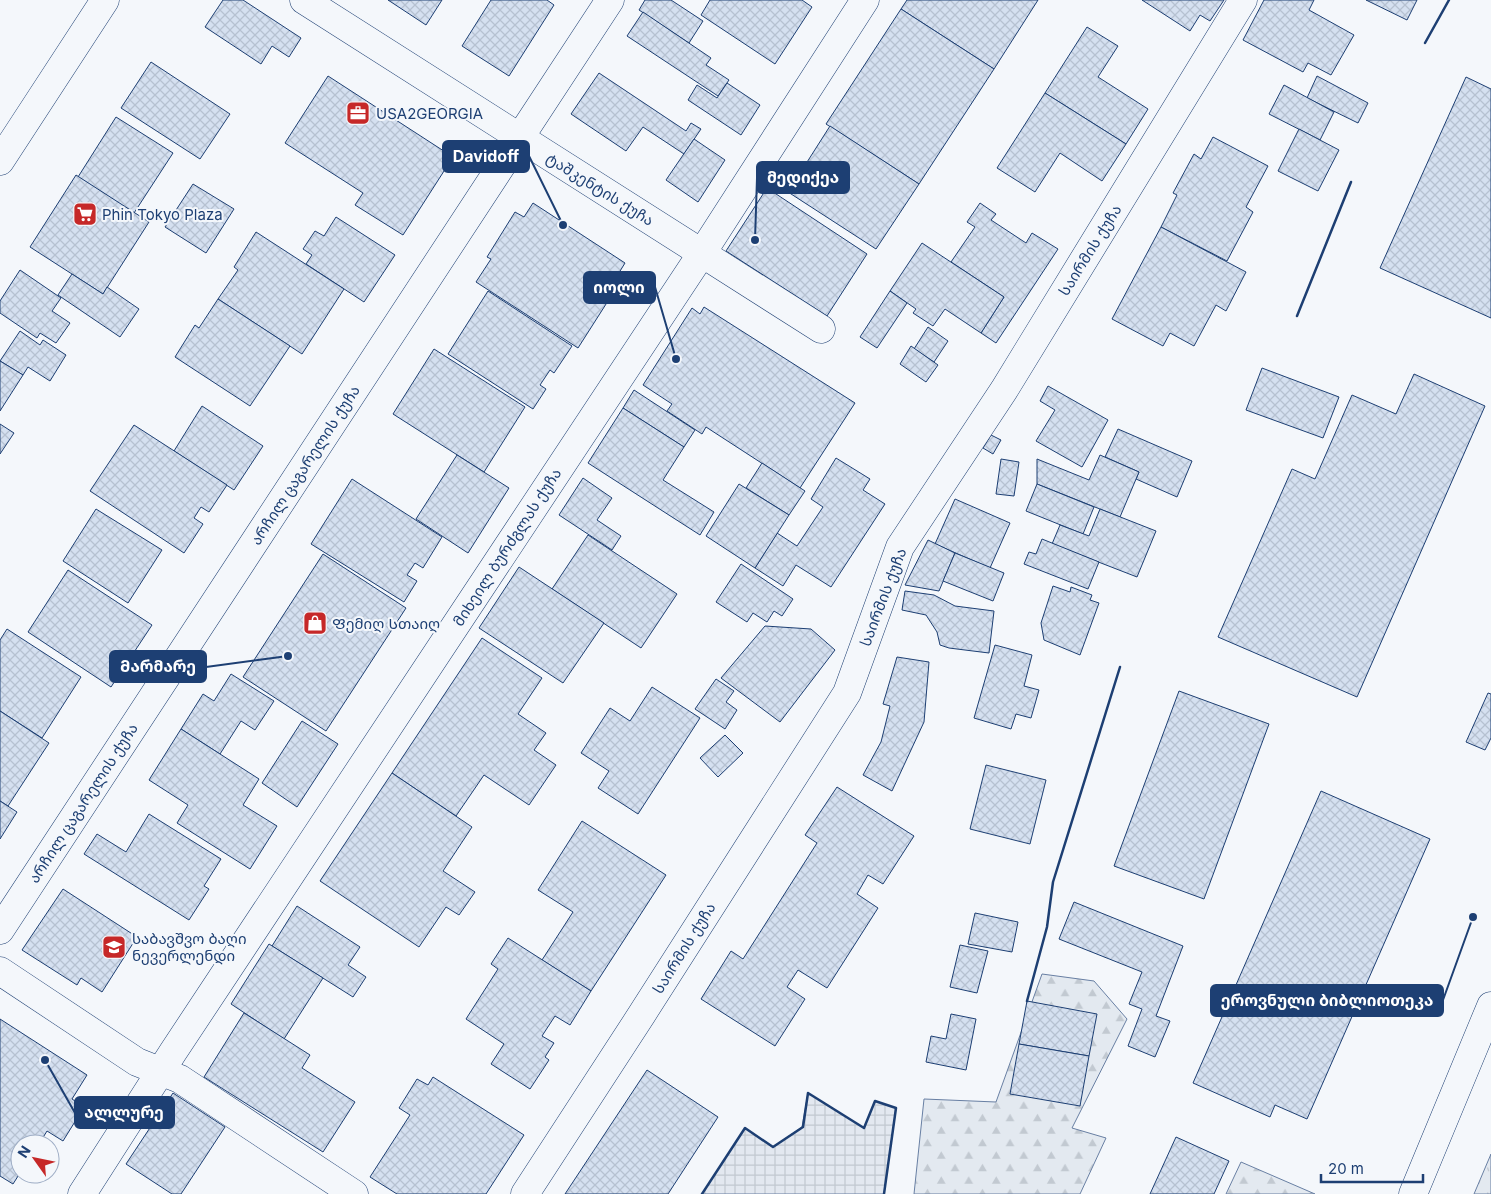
<svg xmlns="http://www.w3.org/2000/svg" width="1491" height="1194" font-family="Inter,'Noto Sans Georgian',sans-serif">
<defs>
<pattern id="grass-tufts" width="24" height="20" patternUnits="userSpaceOnUse" patternTransform="scale(1.25)"><rect width="24" height="20" fill="#e3e9f0"/><path d="M3 7l-1-3M5 7V3M7 7l1-3M15 17l-1-3M17 17v-4M19 17l1-3" fill="none" stroke="#c2c9d1"/></pattern>
<pattern id="forest-firs" width="22" height="20" patternUnits="userSpaceOnUse" patternTransform="scale(1.25)"><rect width="22" height="20" fill="#e3e9f0"/><path d="M5 1l3.5 6h-7zM16 11l3.5 6h-7z" fill="#c2c9d1"/></pattern>
<pattern id="plaza-grid" width="8" height="8" patternUnits="userSpaceOnUse" patternTransform="scale(1.25)"><rect width="8" height="8" fill="#e3e8f0"/><path d="M0 4h8M4 0v8" fill="none" stroke="#c2c8d1"/></pattern>
<pattern id="building-cross-hatch" width="8" height="8" patternUnits="userSpaceOnUse" patternTransform="scale(1.25)"><rect width="8" height="8" fill="#d5e0f0"/><path d="M0 0l8 8M0 8l8-8" fill="none" stroke="#b6c1d1"/></pattern>
</defs>
<rect width="100%" height="100%" fill="#f4f7fb"/>
<!-- grass -->
<polygon fill="url(#grass-tufts)" stroke="#687fa3" points="1491,1154 1491,1194 1474,1194"/>
<!-- forest -->
<g fill="url(#forest-firs)" stroke="#687fa3">
<polygon points="1042,974 1094,981 1127,1019 1072,1128 1106,1138 1080,1194 914,1194 924,1099 996,1102"/>
<polygon points="1241,1162 1315,1194 1226,1194"/>
</g>
<!-- plaza -->
<polygon fill="url(#plaza-grid)" stroke="#687fa3" points="808,1093 864,1128 875,1101 896,1108 884,1194 702,1194 745,1128 773,1147 802,1127"/>
<!-- building -->
<g fill="url(#building-cross-hatch)" stroke="#1d3f73">
<polygon points="223,0 243,0 301,38 289,57 272,46 261,64 205,27"/>
<polygon points="388,0 442,0 426,25"/>
<polygon points="491,0 547,0 554,5 509,76 462,46"/>
<polygon points="645,0 671,0 703,21 689,43 639,10"/>
<polygon points="710,0 802,0 812,7 775,64 701,15"/>
<polygon points="907,0 1038,0 994,69 901,9"/>
<polygon points="1142,0 1224,0 1210,21 1200,15 1190,31"/>
<polygon points="1264,0 1314,0 1309,10 1354,35 1331,75 1308,63 1303,72 1243,40"/>
<polygon points="1366,0 1417,0 1407,20"/>
<polygon points="901,9 994,69 919,184 826,124"/>
<polygon points="643,12 711,58 706,65 729,80 718,96 627,36"/>
<polygon points="1087,27 1118,46 1098,77 1148,109 1126,144 1045,93"/>
<polygon points="151,62 230,114 200,159 121,108"/>
<polygon points="599,73 686,131 691,123 701,129 684,154 643,127 626,151 571,114"/>
<polygon points="328,76 453,157 403,235 355,205 363,193 285,143"/>
<polygon points="1317,76 1368,103 1358,123 1307,98"/>
<polygon points="1466,77 1491,89 1491,318 1380,268"/>
<polygon points="727,83 760,105 741,135 688,100 697,85 717,98"/>
<polygon points="1284,85 1334,112 1320,140 1269,114"/>
<polygon points="1045,93 1126,144 1102,181 1060,153 1035,192 997,168"/>
<polygon points="116,117 173,153 134,213 78,177"/>
<polygon points="830,126 919,184 876,249 788,192"/>
<polygon points="1299,129 1339,150 1318,191 1278,171"/>
<polygon points="1213,137 1268,166 1246,207 1253,212 1227,261 1161,227 1177,195 1173,193 1194,154 1201,159"/>
<polygon points="694,139 725,160 698,202 666,180"/>
<polygon points="76,175 149,222 103,294 30,247"/>
<polygon points="193,184 234,209 206,253 165,227"/>
<polygon points="767,188 867,254 827,316 726,251"/>
<polygon points="533,203 625,263 617,276 622,279 578,348 476,282 491,259 487,257 515,212 524,217"/>
<polygon points="980,203 996,214 991,220 1026,243 1032,233 1058,249 996,343 981,333 1004,297 951,262 975,227 967,222"/>
<polygon points="336,217 395,255 364,302 306,264 312,255 303,249 315,231 324,236"/>
<polygon points="1161,227 1246,272 1226,311 1216,305 1194,346 1170,333 1163,346 1112,319"/>
<polygon points="256,232 344,289 302,354 218,299 238,270 234,267"/>
<polygon points="922,243 1004,297 981,333 945,309 933,326 913,313 916,309 890,291"/>
<polygon points="20,270 61,298 52,311 70,323 56,343 40,333 37,338 0,313 0,301"/>
<polygon points="72,274 103,294 107,287 139,309 120,337 58,295"/>
<polygon points="488,291 572,346 554,373 550,370 540,385 546,389 533,409 448,354"/>
<polygon points="890,291 907,303 877,348 860,337"/>
<polygon points="218,299 290,346 250,406 175,357 195,325 199,328"/>
<polygon points="704,307 855,403 800,488 706,427 702,434 667,411 672,404 643,385 692,308 700,314"/>
<polygon points="928,327 948,341 934,362 914,349"/>
<polygon points="20,331 40,345 43,340 66,355 50,381 28,367 23,375 0,361"/>
<polygon points="911,346 938,365 926,382 900,364"/>
<polygon points="434,349 525,407 484,472 393,414"/>
<polygon points="0,361 23,375 0,411"/>
<polygon points="1262,368 1339,397 1323,438 1246,410"/>
<polygon points="1414,374 1485,406 1357,697 1218,637 1292,469 1315,479 1352,395 1396,414"/>
<polygon points="1048,386 1108,420 1082,467 1036,441 1055,410 1040,401"/>
<polygon points="634,390 695,430 684,447 623,408"/>
<polygon points="202,406 263,446 234,490 174,451"/>
<polygon points="623,408 684,447 663,480 714,512 700,535 588,463"/>
<polygon points="0,424 14,433 0,454"/>
<polygon points="134,425 227,485 209,512 201,507 194,518 203,524 184,553 90,491"/>
<polygon points="1118,429 1192,461 1177,497 1136,479 1139,472 1105,457"/>
<polygon points="991,435 1001,440 993,454 983,448"/>
<polygon points="457,455 509,488 468,553 416,519"/>
<polygon points="1100,455 1139,472 1120,517 1037,484 1037,459 1089,480"/>
<polygon points="836,458 870,479 863,490 885,504 831,587 796,565 783,586 755,568 777,533 797,546 823,507 811,499"/>
<polygon points="1001,459 1019,462 1014,496 996,494"/>
<polygon points="762,463 805,491 789,515 746,488"/>
<polygon points="583,478 612,498 597,520 621,536 612,550 559,515"/>
<polygon points="352,479 442,537 423,568 415,563 407,575 417,581 404,602 311,544"/>
<polygon points="739,484 789,515 755,568 706,536"/>
<polygon points="1037,484 1094,507 1083,534 1026,511"/>
<polygon points="955,499 1010,523 990,568 935,544"/>
<polygon points="96,509 162,550 128,603 63,561"/>
<polygon points="1100,509 1156,531 1137,577 1052,544 1060,525 1089,536"/>
<polygon points="588,535 677,594 641,648 552,589"/>
<polygon points="1042,539 1099,562 1088,589 1024,564 1029,552 1036,554"/>
<polygon points="928,540 955,553 939,591 905,585"/>
<polygon points="955,553 1004,573 993,601 943,581"/>
<polygon points="323,554 406,608 326,731 243,677"/>
<polygon points="741,564 793,599 782,616 774,611 767,622 753,613 747,622 716,602"/>
<polygon points="519,567 604,623 563,683 479,628"/>
<polygon points="68,570 152,625 111,687 28,632"/>
<polygon points="1053,586 1070,592 1071,587 1092,595 1090,600 1099,603 1080,655 1044,640 1041,623"/>
<polygon points="905,591 934,595 955,606 994,611 989,653 949,648 940,645 937,632 926,615 902,610"/>
<polygon points="765,626 811,629 835,650 780,722 721,678"/>
<polygon points="7,629 81,677 42,738 0,711 0,640"/>
<polygon points="482,638 542,678 518,714 546,733 534,750 556,765 529,805 484,775 456,816 392,773"/>
<polygon points="995,645 1032,655 1024,686 1039,690 1031,718 1016,714 1011,729 974,718"/>
<polygon points="897,657 929,662 924,722 892,791 863,775 881,742 890,706 883,704"/>
<polygon points="231,674 274,701 255,730 241,721 220,754 181,729 203,694 214,701"/>
<polygon points="716,679 734,691 726,702 737,710 725,729 695,709"/>
<polygon points="652,687 700,718 638,814 598,788 609,771 581,753 610,708 630,721"/>
<polygon points="1179,691 1269,724 1204,899 1114,866"/>
<polygon points="1488,693 1491,694 1491,738 1485,750 1466,742"/>
<polygon points="0,711 49,743 8,806 0,801"/>
<polygon points="302,721 338,744 297,807 262,783"/>
<polygon points="181,729 259,779 243,805 277,826 250,869 177,823 188,805 149,780"/>
<polygon points="725,735 743,753 718,777 700,758"/>
<polygon points="986,765 1046,780 1030,844 970,829"/>
<polygon points="392,773 472,827 443,871 475,892 459,915 446,907 419,947 320,881"/>
<polygon points="837,787 914,836 883,884 868,875 857,894 878,908 827,988 798,970 787,987 805,999 775,1046 701,999 731,951 743,959 817,843 805,835"/>
<polygon points="1321,791 1430,839 1307,1119 1275,1105 1270,1117 1193,1083"/>
<polygon points="0,801 17,812 0,839"/>
<polygon points="149,814 221,859 204,886 209,889 189,920 84,854 97,834 126,852"/>
<polygon points="582,821 666,875 591,991 542,960 573,912 538,890"/>
<polygon points="63,889 137,937 102,992 81,978 77,985 22,950"/>
<polygon points="1074,902 1183,946 1156,1016 1170,1021 1155,1057 1128,1046 1142,1009 1129,1004 1142,972 1059,939"/>
<polygon points="297,906 360,947 348,965 366,977 353,997 272,946"/>
<polygon points="975,913 1018,922 1012,952 968,944"/>
<polygon points="508,938 591,991 570,1025 555,1016 542,1036 554,1043 545,1057 549,1060 530,1089 491,1064 504,1044 466,1019 498,969 491,964"/>
<polygon points="269,944 323,978 284,1039 231,1004"/>
<polygon points="960,945 988,951 977,993 950,987"/>
<polygon points="1027,1001 1097,1014 1089,1056 1019,1044"/>
<polygon points="244,1013 310,1055 302,1068 355,1102 323,1152 204,1077"/>
<polygon points="951,1014 976,1019 966,1070 926,1062 931,1036 946,1039"/>
<polygon points="0,1019 87,1075 72,1099 84,1107 63,1141 47,1131 39,1144 20,1144 20,1173 13,1184 0,1176"/>
<polygon points="1019,1044 1089,1056 1080,1106 1010,1094"/>
<polygon points="647,1070 718,1117 668,1194 565,1194"/>
<polygon points="433,1077 524,1135 486,1194 397,1194 370,1177 410,1115 399,1108 417,1079 428,1085"/>
<polygon points="173,1093 225,1127 181,1194 172,1194 126,1164"/>
<polygon points="1176,1137 1229,1161 1214,1194 1150,1194"/>
</g>
<g fill="none" stroke-linecap="round" stroke-linejoin="round">
<!-- street casing -->
<g stroke="#1d3f73" stroke-width="29">
<g id="street">
<polyline points="304,0 821,329"/>
<polyline points="0,930 610,0"/>
<polyline points="0,971 137,1062 180,1079 354,1194"/>
<polyline points="82,1194 173,1052 702,253 865,0"/>
<polyline points="525,1194 642,1014 847,693 900,547 1004,390 1243,0"/>
</g>
</g>
<!-- secondary casing -->
<g stroke="#1d3f73" stroke-width="29">
<g id="secondary">
<polyline points="0,161 105,0"/>
<polyline points="1413,1194 1491,1006"/>
</g>
</g>
<!-- street -->
<use href="#street" stroke="#f4f7fb" stroke-width="28"/>
<!-- secondary -->
<use href="#secondary" stroke="#f4f7fb" stroke-width="28"/>
<!-- wall -->
<g stroke="#1d3f73" stroke-width="2.5">
<polyline points="1425,43 1449,0"/>
<polyline points="1297,316 1351,182"/>
<polyline points="1027,1001 1047,927 1053,882 1120,667"/>
<polyline points="702,1194 745,1128 773,1147 803,1127 808,1093 864,1128 875,1101 896,1108 884,1194"/>
</g>
</g>
<!-- icons -->
<defs>
<g id="office-square" transform="scale(1.25)"><rect x="-9" y="-9" width="18" height="18" rx="4" fill="#c62828" stroke="#f4f7fb"/><path d="M-6-3h4V-5.5h4V-3h4V5H-6ZM-1-4.5V-3h2v-1.5ZM-6 0V1H6V0Z" fill="#fff"/></g>
<g id="supermarket-square" transform="scale(1.25)"><rect x="-9" y="-9" width="18" height="18" rx="4" fill="#c62828" stroke="#f4f7fb"/><path d="M-6-5.5h2.5l.6 2H6L4.5 2H-2.5L-4.4-4H-6ZM-1.5 3.2a1.3 1.3 0 1 0 .1 0ZM3 3.2a1.3 1.3 0 1 0 .1 0Z" fill="#fff"/></g>
<g id="shop-square" transform="scale(1.25)"><rect x="-9" y="-9" width="18" height="18" rx="4" fill="#c62828" stroke="#f4f7fb"/><path d="M-5-2.5h2.3a2.7 3.5 0 0 1 5.4 0H5L5.5 6h-11ZM-1.5-2.5h3a1.5 2.3 0 0 0-3 0Z" fill="#fff"/></g>
<g id="school-square" transform="scale(1.25)"><rect x="-9" y="-9" width="18" height="18" rx="4" fill="#c62828" stroke="#f4f7fb"/><path d="M0-5L7-2L0 1L-7-2ZM-4 1L0 2.5L4 1V4Q0 6-4 4Z" fill="#fff"/></g>
</defs>
<g fill-rule="evenodd">
<use href="#office-square" x="358" y="113"/>
<use href="#supermarket-square" x="85" y="214"/>
<use href="#shop-square" x="315" y="623"/>
<use href="#school-square" x="114" y="947"/>
</g>
<g text-anchor="middle" dominant-baseline="central" stroke-width="4" stroke-linejoin="round" paint-order="stroke">
<!-- poi labels -->
<g font-size="15" fill="#1d3f73" stroke="#f4f7fb" text-anchor="start">
<text x="376" y="113">USA2GEORGIA</text>
<text x="102" y="214">Phin Tokyo Plaza</text>
<text x="332" y="623">Ფემიღ Სთაიღ</text>
<text x="132" y="938">საბავშვო ბაღი<tspan x="132" dy="17">ნევერლენდი</tspan></text>
</g>
<!-- street labels -->
<g font-size="15" fill="#1d3f73" stroke="#f4f7fb">
<text transform="translate(600 189) rotate(32)">ტაშკენტის ქუჩა</text>
<text transform="translate(1090 250) rotate(-58)">საირმის ქუჩა</text>
<text transform="translate(305 465) rotate(-57)">არჩილ ცაგარელის ქუჩა</text>
<text transform="translate(507 547) rotate(-57)">მიხეილ ბურძგლას ქუჩა</text>
<text transform="translate(883 597) rotate(-69)">საირმის ქუჩა</text>
<text transform="translate(83 803) rotate(-57)">არჩილ ცაგარელის ქუჩა</text>
<text transform="translate(684 948) rotate(-58)">საირმის ქუჩა</text>
</g>
</g>
<!-- callouts -->
<path fill="none" stroke="#1d3f73" stroke-width="2" d="M563 225L529 156M755 240L757 178M676 359L655 287M288 656L206 667M1473 917L1443 1000M45 1060L75 1113"/>
<g fill="#1d3f73" stroke="#f4f7fb" stroke-width="2">
<circle cx="563" cy="225" r="5"/>
<circle cx="755" cy="240" r="5"/>
<circle cx="676" cy="359" r="5"/>
<circle cx="288" cy="656" r="5"/>
<circle cx="1473" cy="917" r="5"/>
<circle cx="45" cy="1060" r="5"/>
</g>
<g fill="#1d3f73" stroke="#1d3f73" stroke-width="2">
<rect x="443" y="141" width="86" height="31" rx="5"/>
<rect x="757" y="162" width="92" height="31" rx="5"/>
<rect x="584" y="272" width="71" height="31" rx="5"/>
<rect x="110" y="651" width="96" height="31" rx="5"/>
<rect x="1211" y="985" width="232" height="31" rx="5"/>
<rect x="75" y="1097" width="99" height="31" rx="5"/>
</g>
<g font-size="16" text-anchor="middle" font-weight="bold" fill="#fff">
<text x="486" y="162">Davidoff</text>
<text x="803" y="183">მედიქეა</text>
<text x="619" y="293">იოლი</text>
<text x="158" y="672">Მარმარე</text>
<text x="1327" y="1006">ეროვნული ბიბლიოთეკა</text>
<text x="124" y="1118">ალლურე</text>
</g>
<!-- north arrow -->
<g transform="translate(35 1159) rotate(303)"><circle r="24" fill="#f4f7fb" stroke="#9eadc5"/>
<path d="M0-4L9 19L0 12L-9 19Z" fill="#c62828"/>
<text y="-8" font-size="14" font-weight="bold" text-anchor="middle" fill="#1d3f73">N</text>
</g>
<!-- scale -->
<path d="M1321 1174v8h102v-8" fill="none" stroke="#1d3f73" stroke-width="2.5"/>
<text x="1328" y="1174" font-size="15" fill="#1d3f73" stroke="#f4f7fb" stroke-width="4" paint-order="stroke">20 m</text>
</svg>
